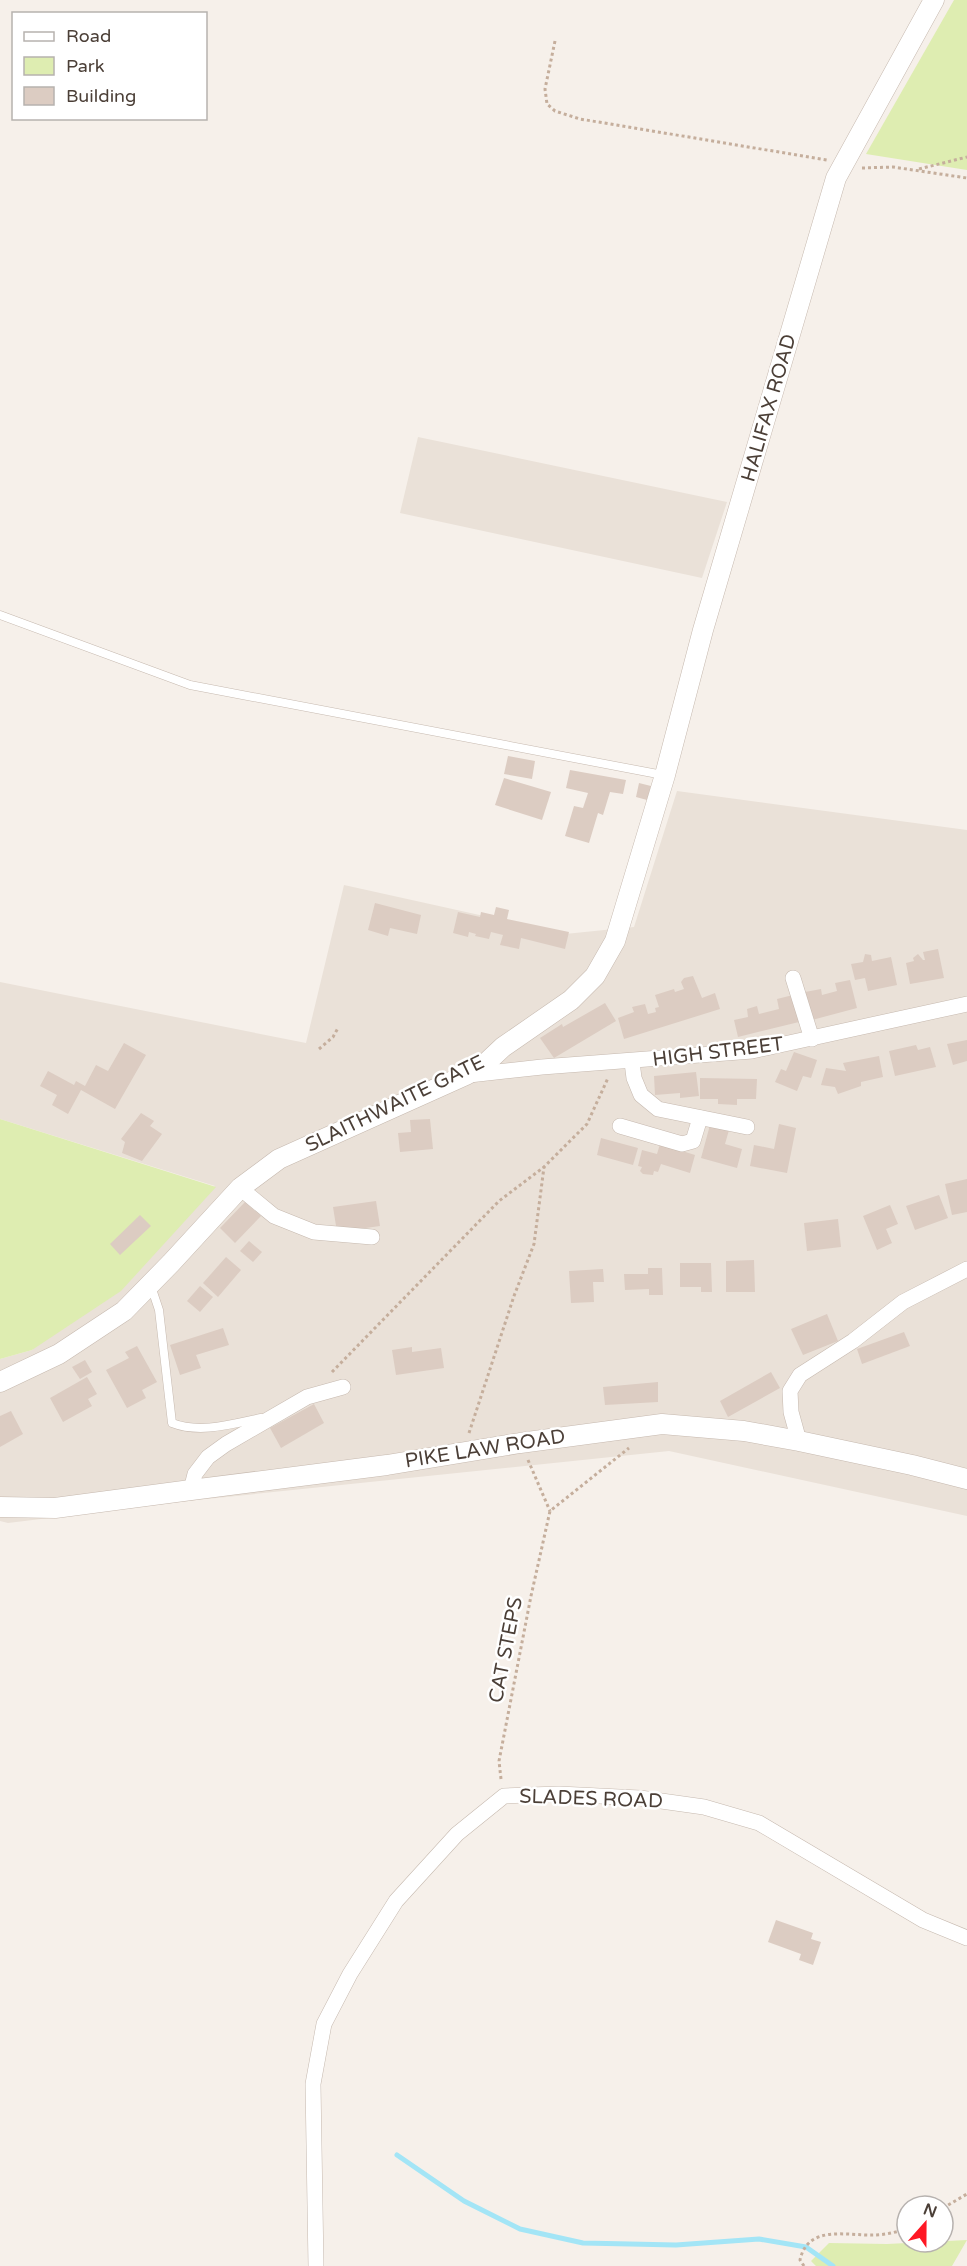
<svg xmlns="http://www.w3.org/2000/svg" width="967" height="2266" font-family="'Varela Round',sans-serif">
<rect width="100%" height="100%" fill="#f6f0ea"/>
<!-- residential -->
<g fill="#eae1d8">
<polygon points="418,437 727,502 702,578 400,513"/>
<polygon points="677,791 967,830 967,1516 669,1451 197,1500 8,1523 0,1521 0,1359 32,1350 215,1186 0,1119 0,982 306,1043 344,885 565,934 634,927"/>
</g>
<!-- green -->
<g fill="#deedb1">
<polygon points="954,0 967,0 967,170 866,154"/>
<polygon points="0,1119 216,1187 121,1291 32,1350 0,1359"/>
<polygon points="967,2240 952,2266 816,2266 811,2261 829,2243 887,2244"/>
</g>
<g fill="none" stroke-linecap="round" stroke-linejoin="round">
<!-- stream -->
<polyline stroke="#a3e5f6" stroke-width="5" points="397,2155 464,2201 520,2229 583,2243 676,2245 759,2239 806,2247 833,2266"/>
</g>
<!-- building -->
<g fill="#dcccc2">
<polygon points="508,756 535,761 532,779 504,774"/>
<polygon points="570,770 626,780 623,794 610,792 603,815 598,813 589,843 565,836 574,806 583,808 588,793 566,788"/>
<polygon points="504,778 551,792 542,820 495,805"/>
<polygon points="639,783 651,786 647,800 636,797"/>
<polygon points="375,903 421,915 417,934 390,928 388,936 368,930"/>
<polygon points="496,907 509,910 507,919 569,932 565,949 521,938 519,949 500,945 503,935 491,932 489,939 475,936 476,934 469,932 468,937 453,933 458,912 480,917 481,912 494,915"/>
<polygon points="938,949 944,978 910,984 906,963 914,961 913,958 918,954 923,960 925,960 923,952"/>
<polygon points="865,954 871,955 872,961 891,957 897,985 868,991 865,978 855,980 851,964 863,962"/>
<polygon points="693,976 702,998 715,993 720,1009 624,1039 618,1018 634,1012 632,1007 645,1004 648,1014 656,1012 655,1008 659,1007 655,995 674,989 675,992 684,989 681,982 684,978"/>
<polygon points="850,980 857,1008 812,1020 805,992 821,989 822,995 837,991 835,983"/>
<polygon points="793,995 799,1022 738,1037 734,1020 748,1017 747,1009 757,1006 759,1014 779,1009 777,999"/>
<polygon points="605,1003 616,1021 554,1058 540,1038 562,1024 563,1027"/>
<polygon points="967,1040 967,1061 953,1065 947,1044"/>
<polygon points="124,1043 146,1055 115,1109 81,1090 68,1114 52,1105 57,1095 40,1086 48,1071 74,1085 76,1081 85,1086 96,1065 108,1071"/>
<polygon points="916,1045 918,1050 930,1047 936,1067 895,1076 889,1051"/>
<polygon points="794,1052 817,1060 811,1078 803,1076 797,1091 775,1082 781,1069 786,1071"/>
<polygon points="879,1056 883,1077 861,1082 861,1086 838,1094 835,1087 821,1085 826,1068 846,1071 843,1063"/>
<polygon points="696,1072 699,1096 680,1098 680,1093 655,1095 654,1076"/>
<polygon points="700,1078 757,1079 756,1099 737,1099 737,1105 718,1104 718,1099 700,1099"/>
<polygon points="141,1113 154,1121 150,1126 162,1134 142,1161 122,1153 125,1142 121,1139"/>
<polygon points="430,1119 433,1149 400,1152 398,1133 411,1132 410,1120"/>
<polygon points="779,1124 796,1128 787,1173 750,1166 754,1145 774,1149"/>
<polygon points="710,1125 729,1130 725,1144 742,1149 737,1168 701,1158"/>
<polygon points="601,1138 638,1148 633,1165 597,1155"/>
<polygon points="660,1144 695,1155 690,1173 661,1164 658,1172 654,1171 653,1175 643,1174 640,1171 642,1167 638,1166 642,1150 657,1154"/>
<polygon points="967,1179 967,1212 952,1215 945,1184"/>
<polygon points="939,1195 948,1218 915,1230 906,1206"/>
<polygon points="376,1201 380,1226 337,1232 333,1207"/>
<polygon points="245,1202 261,1216 235,1243 220,1228"/>
<polygon points="890,1205 898,1224 886,1229 892,1243 877,1250 863,1216"/>
<polygon points="140,1215 151,1226 120,1255 110,1244"/>
<polygon points="838,1219 841,1247 807,1251 804,1223"/>
<polygon points="249,1241 262,1252 253,1262 240,1251"/>
<polygon points="226,1257 241,1270 218,1297 203,1283"/>
<polygon points="754,1260 755,1292 726,1292 726,1261"/>
<polygon points="680,1263 711,1263 712,1292 701,1292 701,1287 680,1287"/>
<polygon points="648,1268 662,1268 663,1295 649,1295 649,1289 625,1290 624,1274 648,1274"/>
<polygon points="603,1269 604,1282 593,1282 594,1302 571,1303 569,1271"/>
<polygon points="200,1286 213,1297 200,1312 187,1301"/>
<polygon points="827,1314 838,1341 803,1355 791,1329"/>
<polygon points="223,1328 229,1345 196,1355 201,1368 180,1375 170,1345"/>
<polygon points="904,1332 910,1346 862,1364 857,1349"/>
<polygon points="137,1346 157,1382 142,1390 146,1398 127,1408 106,1370 129,1358 125,1352"/>
<polygon points="412,1347 412,1352 441,1348 444,1368 396,1375 392,1350"/>
<polygon points="85,1360 92,1372 80,1379 72,1367"/>
<polygon points="771,1372 780,1388 728,1417 720,1401"/>
<polygon points="87,1377 97,1394 88,1399 92,1406 63,1422 50,1398"/>
<polygon points="658,1382 658,1402 605,1405 603,1387"/>
<polygon points="314,1404 324,1423 281,1448 270,1428"/>
<polygon points="11,1411 23,1434 0,1447 0,1416"/>
<polygon points="776,1920 813,1933 811,1939 821,1942 813,1965 799,1960 801,1954 768,1942"/>
</g>
<g fill="none" stroke-linecap="round" stroke-linejoin="round">
<!-- service casing -->
<g stroke="#c6b9af" stroke-width="9">
<g id="service">
<polyline points="0,615 190,685 663,775"/>
<path d="M151 1286 159 1310 172 1423C200 1434 232 1424 261 1418"/>
</g>
</g>
<!-- minor casing -->
<g stroke="#c6b9af" stroke-width="16">
<g id="minor">
<polyline points="793,978 812,1039"/>
<polyline points="632,1062 634,1078 641,1095 658,1109 747,1127"/>
<polyline points="469,1075 542,1067 752,1051 967,1004"/>
<polyline points="620,1126 682,1144 693,1141 700,1118"/>
<polyline points="240,1188 274,1216 314,1232 372,1237"/>
<polyline points="799,1441 791,1412 790,1391 800,1375 853,1341 903,1302 967,1269"/>
<polyline points="191,1490 195,1474 208,1457 226,1444 307,1397 343,1387"/>
<polyline points="316,2266 313,2084 324,2024 350,1974 396,1901 457,1834 504,1796 559,1794 640,1798 704,1807 759,1823 923,1920 967,1938"/>
</g>
</g>
<!-- tertiary casing -->
<g stroke="#c6b9af" stroke-width="21">
<g id="tertiary">
<polyline points="0,1382 59,1354 124,1311 171,1263 240,1188 279,1159 466,1075 486,1063 503,1047 571,1000 595,976 615,941 665,775 703,630 836,178 934,0"/>
<polyline points="0,1507 55,1508 191,1490 387,1465 520,1443 662,1424 744,1431 799,1441 912,1465 967,1479"/>
</g>
</g>
<!-- path -->
<g stroke="#c5ae9c" stroke-width="3" stroke-dasharray="3 3" stroke-linecap="butt">
<polyline points="555,41 545,89 547,104 555,111 580,119 827,160"/>
<polyline points="862,168 893,167 967,178"/>
<polyline points="919,169 967,157"/>
<polyline points="319,1049 333,1037 338,1028"/>
<polyline points="332,1372 499,1201 544,1167 587,1124 608,1078"/>
<polyline points="469,1433 514,1296 534,1244 544,1167"/>
<polyline points="528,1460 550,1511"/>
<polyline points="501,1779 499,1761 531,1596 550,1511 629,1448"/>
<polyline points="943,2208 967,2194"/>
<path d="M804 2266 800 2260C808 2224 847 2236 874 2235 885 2235 896 2232 907 2229"/>
</g>
<!-- service -->
<use href="#service" stroke="#fff" stroke-width="8"/>
<!-- minor -->
<use href="#minor" stroke="#fff" stroke-width="15"/>
<!-- tertiary -->
<use href="#tertiary" stroke="#fff" stroke-width="20"/>
</g>
<g text-anchor="middle" dominant-baseline="central" stroke-width="5" stroke-linejoin="round" paint-order="stroke">
<!-- street labels -->
<g font-size="20" fill="#4b3f37" stroke="#fff">
<text transform="translate(769 408) rotate(-74)">HALIFAX ROAD</text>
<text transform="translate(718 1052) rotate(-7)">HIGH STREET</text>
<text transform="translate(395 1104) rotate(-26)">SLAITHWAITE GATE</text>
<text transform="translate(485 1449) rotate(-9)">PIKE LAW ROAD</text>
<text transform="translate(506 1650) rotate(-79)">CAT STEPS</text>
<text transform="translate(591 1799) rotate(2)">SLADES ROAD</text>
</g>
</g>
<!-- legend -->
<rect x="12" y="12" width="195" height="108" fill="#ffffff" stroke="#b7b2af" stroke-width="1.5"/>
<rect x="24" y="32" width="30" height="9" fill="#ffffff" stroke="#b7b2af" stroke-width="1.5"/>
<text x="66" y="42" font-size="18" fill="#4b3f37">Road</text>
<rect x="24" y="57" width="30" height="18" fill="#deedb1" stroke="#b7b2af" stroke-width="1.5"/>
<text x="66" y="72" font-size="18" fill="#4b3f37">Park</text>
<rect x="24" y="87" width="30" height="18" fill="#dcccc2" stroke="#b7b2af" stroke-width="1.5"/>
<text x="66" y="102" font-size="18" fill="#4b3f37">Building</text>
<!-- north arrow -->
<g transform="translate(925 2224) rotate(21)"><circle r="28" fill="#ffffff" stroke="#b7b2af" stroke-width="1.5"/>
<path d="M0-4.5L10 22L0 15L-10 22Z" fill="#ff1824"/>
<text y="-9" font-size="16" font-weight="bold" text-anchor="middle" fill="#4b3f37">N</text>
</g>
</svg>
